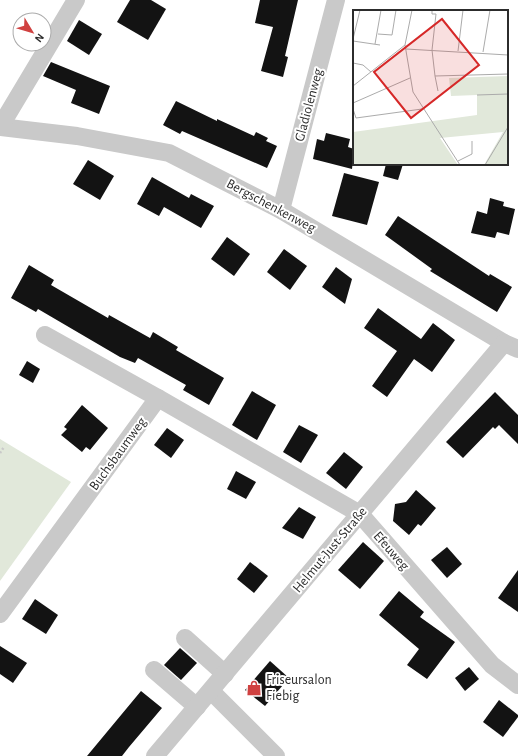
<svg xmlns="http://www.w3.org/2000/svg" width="518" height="756" font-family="'Alegreya Sans',sans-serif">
<rect width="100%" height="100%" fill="#fff"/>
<!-- green -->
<polygon fill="#e1e8da" points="0,439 71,482 0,581"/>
<!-- building -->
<g fill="#131313">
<polygon points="130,0 151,0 166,9 148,40 117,22"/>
<polygon points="260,0 298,0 285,56 288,57 283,77 261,71 273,27 255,23"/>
<polygon points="79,20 102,34 89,55 67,41"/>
<polygon points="51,62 110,86 99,114 71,103 76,90 43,76"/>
<polygon points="176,101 217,121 217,119 254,136 256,132 268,138 266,141 277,146 267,168 182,131 180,134 163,125"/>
<polygon points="326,133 350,139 348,147 354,149 352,169 313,159 317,139 324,141"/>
<polygon points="88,160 114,176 100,200 73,184"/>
<polygon points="386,164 403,164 398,180 383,176"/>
<polygon points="344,173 379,182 367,225 332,216"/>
<polygon points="152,177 189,198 191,194 214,206 201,228 164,207 159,216 137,204"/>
<polygon points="490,198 504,202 503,206 515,209 509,235 497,232 495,238 471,233 477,211 487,214"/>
<polygon points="398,216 489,276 490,274 512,287 497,312 430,271 432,269 385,235"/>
<polygon points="227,237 250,254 234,276 211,259"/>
<polygon points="284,249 307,266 290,290 267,272"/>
<polygon points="29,265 54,280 51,285 108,318 109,315 150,338 153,332 178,347 176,350 224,378 209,405 183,390 186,385 138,358 135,363 120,357 38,309 36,312 11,298"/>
<polygon points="336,267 352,279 345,304 322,287"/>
<polygon points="378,308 421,339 433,323 455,340 432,372 414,359 387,397 372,386 397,351 364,328"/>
<polygon points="27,361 40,369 33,383 19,375"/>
<polygon points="252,391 276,405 257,440 232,425"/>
<polygon points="495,392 518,415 518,444 499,425 495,429 493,427 463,458 446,442"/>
<polygon points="82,405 108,428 90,450 86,447 82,452 61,435 67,429 64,427"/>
<polygon points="299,425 318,435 301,463 283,452"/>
<polygon points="167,428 184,440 171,458 154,445"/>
<polygon points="344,452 363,467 346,489 326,473"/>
<polygon points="236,471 256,482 246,499 227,489"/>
<polygon points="416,490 436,508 421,526 418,524 409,535 393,521 395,504 406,502"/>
<polygon points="299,507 316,517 303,539 282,528"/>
<polygon points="363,542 384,561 360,589 338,570"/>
<polygon points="447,547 462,564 447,578 431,560"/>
<polygon points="250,562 268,576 254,593 237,579"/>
<polygon points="518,570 518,612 498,598"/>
<polygon points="399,591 424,612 420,617 455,642 427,679 407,665 419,649 379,615"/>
<polygon points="35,599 58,615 46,634 22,619"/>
<polygon points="0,646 27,663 13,683 0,674"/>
<polygon points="180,648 197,663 181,680 164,665"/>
<polygon points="270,661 289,678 265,706 245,690"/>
<polygon points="469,667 479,679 465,691 455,678"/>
<polygon points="141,691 162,708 129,747 122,756 87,756"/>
<polygon points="499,700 518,715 518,717 503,737 483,722"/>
</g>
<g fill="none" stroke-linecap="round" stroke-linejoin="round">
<!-- path -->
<polyline stroke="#c9c9c9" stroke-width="2.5" stroke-dasharray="2 2" stroke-linecap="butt" points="0,453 4,447"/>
<!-- minor -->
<g stroke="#c9c9c9" stroke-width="18">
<polyline points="0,127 77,136 169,153 281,210 504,343 518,349"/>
<polyline points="0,127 76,0"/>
<polyline points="281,210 336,0"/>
<polyline points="158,398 360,514 492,665 518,685"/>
<polyline points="0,614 158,398 45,335"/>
<polyline points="185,638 225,674"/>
<polyline points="154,670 197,707"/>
<polyline points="211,691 276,756"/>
<polyline points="155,756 504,343"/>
</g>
</g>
<!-- icons -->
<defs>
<g id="shop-bare" transform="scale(1.2)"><path d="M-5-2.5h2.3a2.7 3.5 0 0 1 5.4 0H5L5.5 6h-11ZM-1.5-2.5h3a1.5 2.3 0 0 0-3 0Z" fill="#d04140" stroke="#fff" stroke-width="2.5" paint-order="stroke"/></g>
</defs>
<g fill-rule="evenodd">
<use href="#shop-bare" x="254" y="688"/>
</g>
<g text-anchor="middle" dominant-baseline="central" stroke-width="4" stroke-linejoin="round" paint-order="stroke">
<!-- street labels -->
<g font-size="14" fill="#2c2c2c" stroke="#fff">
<text transform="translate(309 105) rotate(-75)">Gladiolenweg</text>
<text transform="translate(271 206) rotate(28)">Bergschenkenweg</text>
<text transform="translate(118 454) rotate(-54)">Buchsbaumweg</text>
<text transform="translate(330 550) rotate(-50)">Helmut-Just-Straße</text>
<text transform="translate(391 551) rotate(49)">Efeuweg</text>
</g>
<!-- poi labels -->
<g font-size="14" fill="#2c2c2c" stroke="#fff" text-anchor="start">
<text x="266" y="680">Friseursalon<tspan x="266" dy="16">Fiebig</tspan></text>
</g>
</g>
<!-- overview -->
<g transform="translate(353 10)">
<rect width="155" height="155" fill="#fff"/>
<path d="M155 66V155H131L150 122 87 128 105 155H0V122L124 105V85L98 86 96 68Z" fill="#e1e8da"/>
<path fill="none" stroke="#ababab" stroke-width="1" d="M59 0 52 35 60 82 107 155M79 0V4H83L79 40 82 66M25 24 39 25 43 0M0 29 7 0M0 31 27 35M22 34 28 0M53 39 155 45M105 41 110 0M130 42 137 0M0 53 10 55 18 62M0 76 52 35M85 81 82 66 155 64M124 85 155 84M0 93 57 68M0 99 3 108 69 99M105 151 119 144V131M132 155 155 117"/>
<path fill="#d62828" fill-opacity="0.15" stroke="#d62828" stroke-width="2" d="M89 9 126 55 58 108 21 62Z"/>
<rect width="155" height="155" fill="none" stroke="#2c2c2c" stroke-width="2"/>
</g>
<!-- north arrow -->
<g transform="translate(32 32) rotate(128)"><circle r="19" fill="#ffffff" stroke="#ababab"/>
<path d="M0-3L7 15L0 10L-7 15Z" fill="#d04140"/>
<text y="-6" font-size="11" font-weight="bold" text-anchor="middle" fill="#2c2c2c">N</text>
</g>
</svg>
